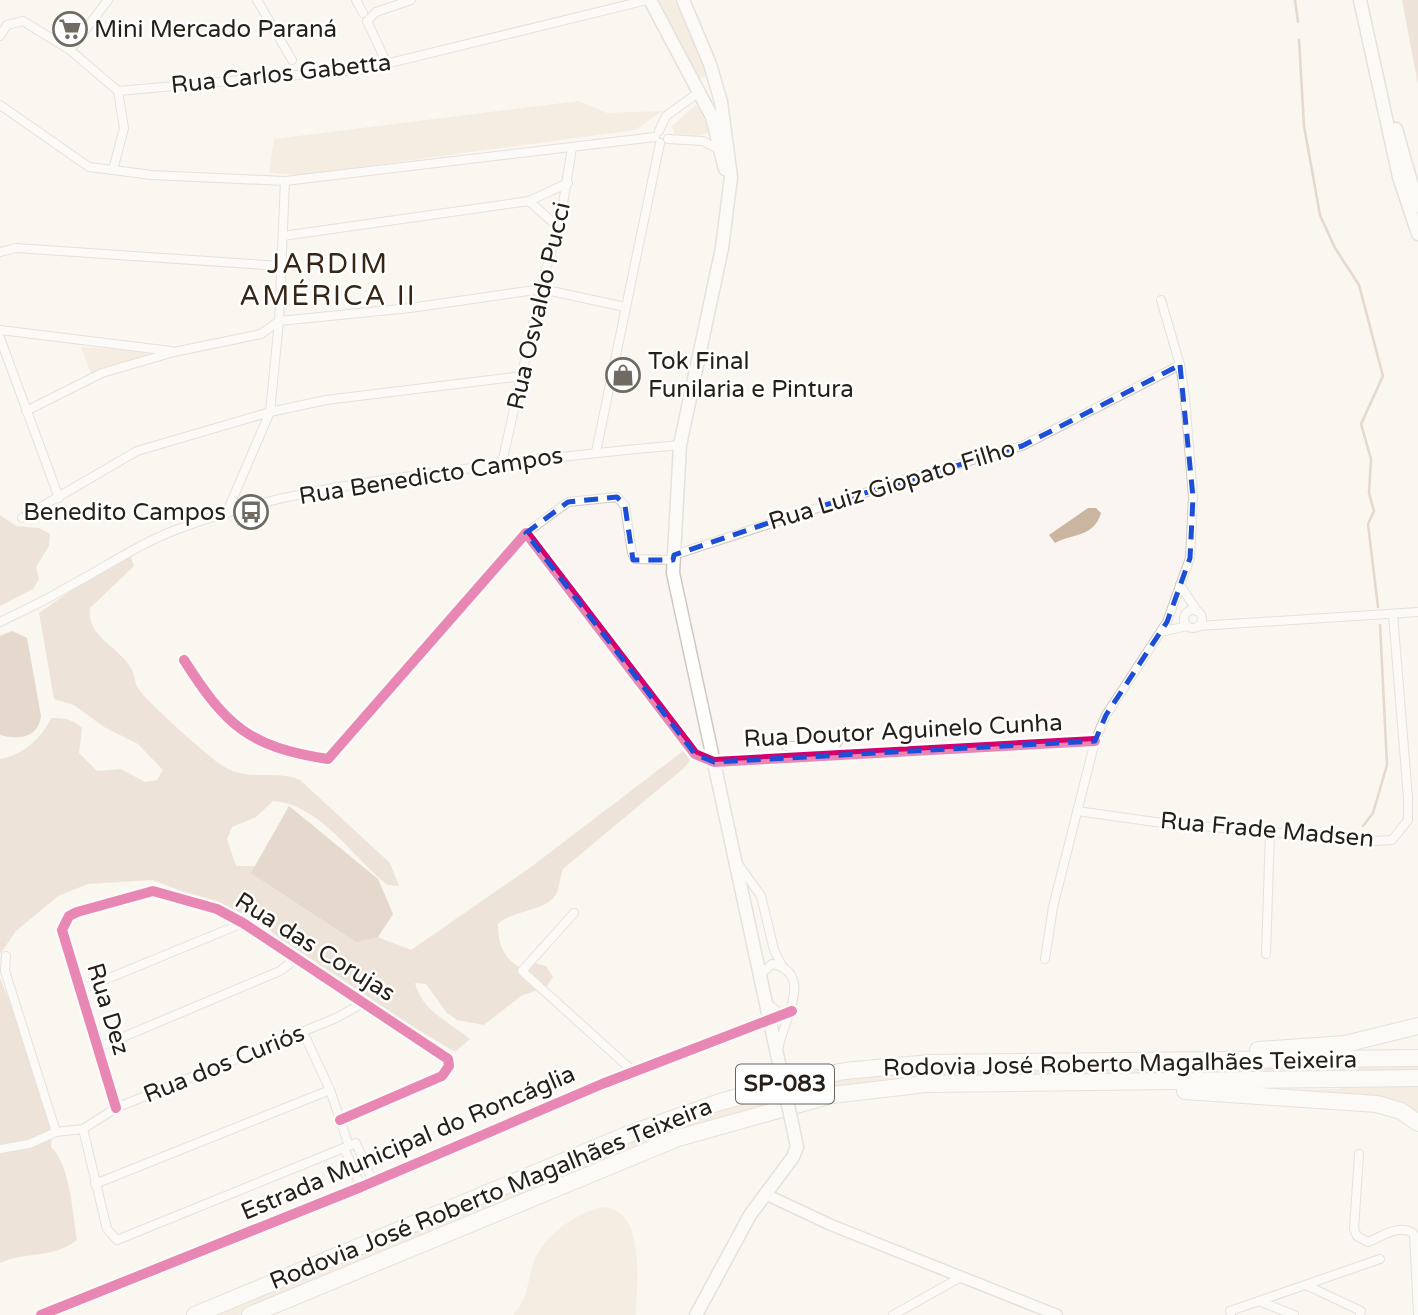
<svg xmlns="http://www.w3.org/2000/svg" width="1418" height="1315" font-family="'Varela Round',sans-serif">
<rect width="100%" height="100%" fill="#faf5f0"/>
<!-- green -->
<g fill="#f0e0d1">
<polygon points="657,0 674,0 703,54 705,77 697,78"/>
<polygon points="579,101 607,113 662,111 635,130 301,175 269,173 274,139"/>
<polygon points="696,105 711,131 702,135 675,134 672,126"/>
<polygon points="81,347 143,351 148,355 91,373"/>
<polygon points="1418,1062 1418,1074 810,1095 238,1315 208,1315 652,1130 807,1084 894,1070"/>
<polygon points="1418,1085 1418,1117 1281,1090 1341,1089 1341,1086"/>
<path d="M604 1207C647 1212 636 1283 636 1315H513C528 1300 527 1284 533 1264 541 1238 577 1211 604 1207Z"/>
</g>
<!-- forest -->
<g fill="#dfcdbc">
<polygon points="1402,0 1418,0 1418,85"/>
<polygon points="0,515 16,526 39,528 50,534 49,546 36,567 39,579 33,589 0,606"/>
<path d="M130 555 134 566 90 608C87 638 117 645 131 668 135 674 134 682 138 688 143 699 214 762 226 768 251 781 278 770 300 780L390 863 399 886 388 885C353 858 320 804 273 801L256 817 232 827 227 839 236 866H265L362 931 411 950 531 867 687 748 691 759 684 768 563 869C560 876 560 885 557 892 549 912 513 909 498 924 498 945 504 961 524 969L535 963 546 966 553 977 546 987 521 996 484 1025 457 1020 447 1013 426 984 415 983C422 1011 449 1022 470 1039L455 1052 320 971 254 918 152 880 88 884 58 896 16 931 0 954V759C23 755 41 739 51 718 64 718 73 719 82 728L79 753 97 771 121 769 145 782 157 780 163 770 138 744 104 727 74 705 54 699 39 613 98 572Z"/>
<path d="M0 978 54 1112 51 1147C71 1167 72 1211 77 1240 53 1259 26 1251 0 1263Z"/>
</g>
<!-- water -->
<g fill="#cab5a1">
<path d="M1088 508H1096L1101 513C1094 537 1074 533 1055 543L1049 535Z"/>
<path d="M12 631 27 638 41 716C38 738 19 740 0 735V636Z"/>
<polygon points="289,806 378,879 393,914 378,937 356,942 251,873"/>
</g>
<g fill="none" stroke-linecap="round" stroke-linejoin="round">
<!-- stream -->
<g stroke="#cab5a1" stroke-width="2.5">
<polyline points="1295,0 1298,22"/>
<polyline points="1299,40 1304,126 1320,215 1335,248 1359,285 1383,376 1361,424 1371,459 1369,493 1374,511 1368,524 1378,607"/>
<polyline points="1363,826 1373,813 1387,765 1380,625"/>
</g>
<!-- minor casing -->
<g stroke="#cec8c2" stroke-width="10">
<g id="minor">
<polyline points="257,0 292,60"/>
<polyline points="356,0 363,13"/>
<polyline points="0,36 7,25 23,21 70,50 118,91 124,128 113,170"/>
<polyline points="70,50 108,0"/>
<polyline points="387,64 367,21 376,12 411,0"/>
<polyline points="118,91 365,69 647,0"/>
<polyline points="0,105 89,167 152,175 285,181 655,137"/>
<polyline points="659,131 666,116 698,93"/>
<polyline points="668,139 703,141 721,151"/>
<polyline points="559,228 529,201 568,183"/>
<polyline points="283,236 529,201"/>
<polyline points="0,252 16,248 280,266"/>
<polyline points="0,330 171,351"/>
<polyline points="0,338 59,498"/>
<polyline points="26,411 102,373 174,352 261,334 279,321 410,308 542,289 625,307"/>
<polyline points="596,452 660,143"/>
<polyline points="502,463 544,275 559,228 572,148"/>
<polyline points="226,514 270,412 279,321 285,181"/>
<polyline points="22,518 137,451 270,412 326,400 523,376"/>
<polyline points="526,533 568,502 617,497 625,506 632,553 635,559 673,560"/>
<polyline points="674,555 913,477 1022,446 1180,365"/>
<polyline points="1180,585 1197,611"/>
<circle cx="1193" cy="619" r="9"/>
<path d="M0 622C22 611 45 601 66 588 104 568 138 544 178 529 262 497 354 483 443 472 522 461 600 452 680 445"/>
<polyline points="1199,626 1418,612"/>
<polyline points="1161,632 1187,626"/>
<path d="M184 660C226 726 249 747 328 759L526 533 695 754 714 762 1095 741"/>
<polyline points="786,746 835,746 843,734"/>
<polyline points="1077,811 1155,822 1374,841 1392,840 1408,820 1408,798 1393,614"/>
<polyline points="738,864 761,896 774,950 783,968"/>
<polyline points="574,913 522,971 635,1073"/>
<polyline points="1266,954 1270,832"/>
<polyline points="6,956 5,971 56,1132"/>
<polyline points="1045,959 1053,907 1095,741 1106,715 1167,622 1190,558 1193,497 1185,398 1180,365 1161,300"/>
<path d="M761 974 772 964C816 972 782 1024 779 1046"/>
<polyline points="80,990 243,923"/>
<polyline points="767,1003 778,1012 792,1011"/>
<polyline points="303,1032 330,1090 349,1146"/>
<polyline points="97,1048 280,971 297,958"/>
<polyline points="116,1108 62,930 69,916 77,912 153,891 217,909 243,923 448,1059 449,1066 442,1076 340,1120"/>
<polyline points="83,1129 107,1229 117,1240 356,1143 373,1182"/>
<polyline points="344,1148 361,1187"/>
<polyline points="0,1149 29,1144 56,1132 83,1129 116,1108 336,1018 365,1002"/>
<path d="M1359 1154 1354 1229 1357 1236 1368 1242C1383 1236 1400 1223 1414 1234L1418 1314"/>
<polyline points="95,1184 330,1090"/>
<polyline points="1306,1285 1361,1311 1360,1315"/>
<polyline points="1259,1301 1294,1315"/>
<polyline points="893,1315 961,1277"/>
<polyline points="1231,1315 1230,1311 1380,1259"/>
</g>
</g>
<!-- tertiary casing -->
<g stroke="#cec8c2" stroke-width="13">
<g id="tertiary">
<polyline points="765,1194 831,1225 1057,1315"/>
<polyline points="41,1315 361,1187 602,1084 771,1019"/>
</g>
</g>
<!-- secondary casing -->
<g stroke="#cec8c2" stroke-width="15">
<g id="secondary">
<polyline points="650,0 712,117 725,169"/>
<polyline points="683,0 710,64 721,102 731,177 722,248 680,445 673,573 778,1059"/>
<polyline points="696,1315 750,1215 793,1157 797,1147 793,1128"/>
</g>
</g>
<!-- primary casing -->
<g stroke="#cec8c2" stroke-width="15">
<g id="primary">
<polyline points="1360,0 1399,177 1418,234"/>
<polyline points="1396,129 1418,206"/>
</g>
</g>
<!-- motorway casing -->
<g stroke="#cec8c2" stroke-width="18">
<g id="motorway">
<polyline points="1258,1050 1345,1044 1418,1026"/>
<polyline points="1185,1091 1377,1104 1401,1111 1418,1123"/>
<polyline points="195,1315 629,1134 720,1102 795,1081 845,1071 930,1063 1418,1058"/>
<polyline points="250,1315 678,1138 832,1095 926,1084 1418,1078"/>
</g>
</g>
<!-- minor -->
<use href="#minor" stroke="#fefefd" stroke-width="8"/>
<!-- tertiary -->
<use href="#tertiary" stroke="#fefefd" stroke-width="10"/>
<!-- secondary -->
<use href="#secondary" stroke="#fefefd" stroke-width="12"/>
<!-- primary -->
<use href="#primary" stroke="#fefefd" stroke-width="12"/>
<!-- motorway -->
<use href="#motorway" stroke="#fefefd" stroke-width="16"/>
<!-- secondary-bridge casing -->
<g stroke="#cec8c2" stroke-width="15" stroke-linecap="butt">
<polyline id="secondary-bridge" points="778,1059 793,1128"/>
</g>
<!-- secondary-bridge -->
<use href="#secondary-bridge" stroke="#fefefd" stroke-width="12"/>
<!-- cycleway casing -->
<g stroke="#fff" stroke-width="15">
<g id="cycleway">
<path d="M184 660C226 726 249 747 328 759L526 533 695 754 714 762 1095 741"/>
<polyline points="116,1108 62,930 69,916 77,912 153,891 217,909 243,923 448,1059 449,1066 442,1076 340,1120"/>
<polyline points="41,1315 361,1187 602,1084 792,1011"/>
</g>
</g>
<!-- cycleway -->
<use href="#cycleway" stroke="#d6006c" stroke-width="10"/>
</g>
<!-- marked area -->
<path d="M0 0H1418V1315H0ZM1180 365 1193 497 1190 558 1167 622 1106 715 1095 741 714 762 695 754 526 533 568 502 617 497 625 506 633 560H673L674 555 795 514 1022 446Z" fill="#faf5f0" fill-opacity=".55" fill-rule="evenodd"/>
<path fill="none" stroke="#1d4ed8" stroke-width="5" stroke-dasharray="14 9" stroke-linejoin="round" d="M1180 365 1193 497 1190 558 1167 622 1106 715 1095 741 714 762 695 754 526 533 568 502 617 497 625 506 633 560H673L674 555 795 514 1022 446Z"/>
<!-- icons -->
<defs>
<g id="supermarket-ring" transform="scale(1.75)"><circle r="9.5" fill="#fff" stroke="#716a63" stroke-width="1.5"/><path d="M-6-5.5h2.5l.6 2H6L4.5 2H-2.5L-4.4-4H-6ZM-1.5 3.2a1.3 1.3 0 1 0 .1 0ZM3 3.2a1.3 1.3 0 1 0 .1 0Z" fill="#716a63"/></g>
<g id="shop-ring" transform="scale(1.75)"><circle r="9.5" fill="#fff" stroke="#716a63" stroke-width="1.5"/><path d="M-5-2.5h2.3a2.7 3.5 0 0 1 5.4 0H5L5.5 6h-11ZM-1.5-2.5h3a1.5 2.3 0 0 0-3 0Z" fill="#716a63"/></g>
<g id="bus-ring" transform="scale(1.75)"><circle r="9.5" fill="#fff" stroke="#716a63" stroke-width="1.5"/><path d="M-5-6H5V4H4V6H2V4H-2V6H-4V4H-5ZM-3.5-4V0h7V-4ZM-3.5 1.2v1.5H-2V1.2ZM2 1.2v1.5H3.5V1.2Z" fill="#716a63"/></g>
</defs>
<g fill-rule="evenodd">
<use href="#supermarket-ring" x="70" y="29"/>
<use href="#shop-ring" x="623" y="375"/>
<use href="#bus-ring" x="251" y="512"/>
</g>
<g text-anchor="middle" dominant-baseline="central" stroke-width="5" stroke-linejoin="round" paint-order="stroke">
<!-- shield labels -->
<rect fill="#fff" stroke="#68625d" stroke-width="2" x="736" y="1064.5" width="98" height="39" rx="5"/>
<g font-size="23" font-weight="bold" fill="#271f17">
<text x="785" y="1084">SP-083</text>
</g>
<!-- poi labels -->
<g font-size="24" fill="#271f17" stroke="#fff" text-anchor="start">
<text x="94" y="29">Mini Mercado Paraná</text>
<text x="648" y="361">Tok Final<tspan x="648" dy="28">Funilaria e Pintura</tspan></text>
<text x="226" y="512" text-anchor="end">Benedito Campos</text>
</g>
<!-- street labels -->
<g font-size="24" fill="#271f17" stroke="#fff">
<text transform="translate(281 74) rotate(-6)">Rua Carlos Gabetta</text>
<text transform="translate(539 306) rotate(-77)">Rua Osvaldo Pucci</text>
<text transform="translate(431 476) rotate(-9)">Rua Benedicto Campos</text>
<text transform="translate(892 485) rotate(-17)">Rua Luiz Giopato Filho</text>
<text transform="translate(903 731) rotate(-3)">Rua Doutor Aguinelo Cunha</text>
<text transform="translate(1267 830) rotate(5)">Rua Frade Madsen</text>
<text transform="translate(315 947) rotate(32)">Rua das Corujas</text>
<text transform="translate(108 1009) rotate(73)">Rua Dez</text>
<text transform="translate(224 1064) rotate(-22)">Rua dos Curiós</text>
<text transform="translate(1120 1064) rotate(-1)">Rodovia José Roberto Magalhães Teixeira</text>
<text transform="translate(408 1143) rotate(-23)">Estrada Municipal do Roncáglia</text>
<text transform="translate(491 1194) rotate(-22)">Rodovia José Roberto Magalhães Teixeira</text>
</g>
<!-- quarter labels -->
<g font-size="28" letter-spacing="2" fill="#372615" stroke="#fff">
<text x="328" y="264">JARDIM<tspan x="328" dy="32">AMÉRICA II</tspan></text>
</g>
</g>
</svg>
